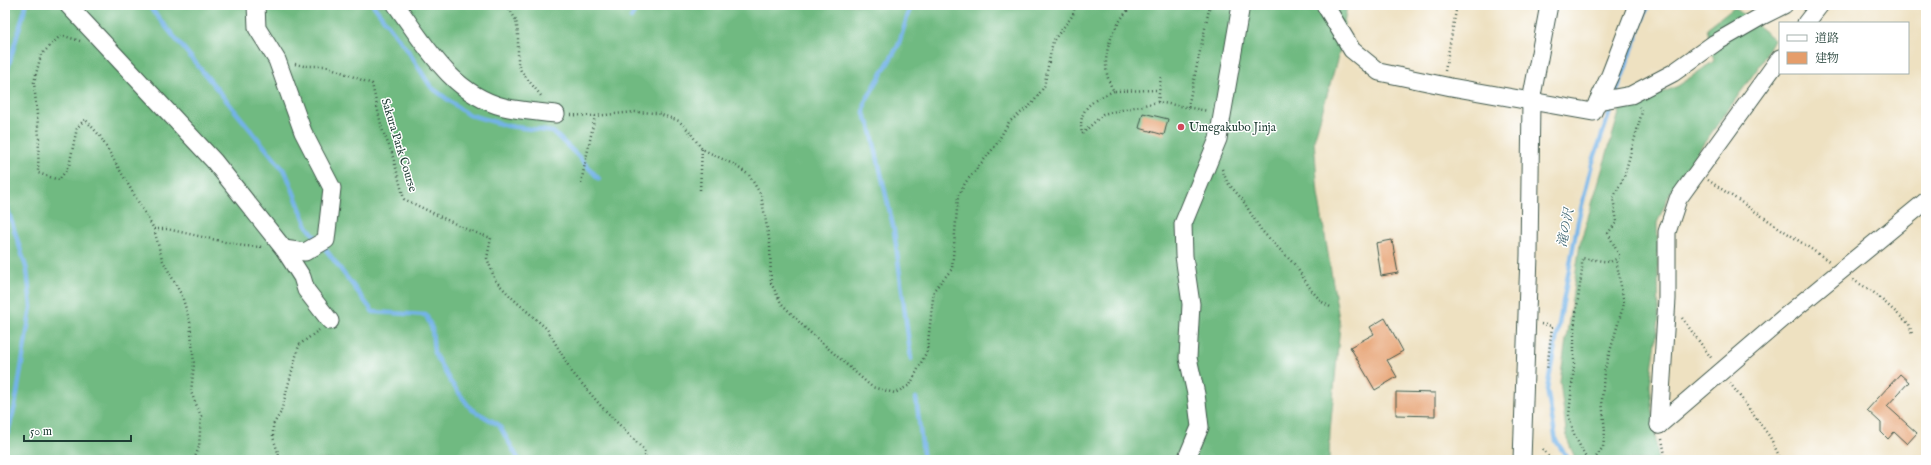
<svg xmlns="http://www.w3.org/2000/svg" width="1931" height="465" font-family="'IM FELL English','Noto Serif JP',serif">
<rect width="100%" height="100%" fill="#fff"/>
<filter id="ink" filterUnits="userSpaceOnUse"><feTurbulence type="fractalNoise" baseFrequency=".025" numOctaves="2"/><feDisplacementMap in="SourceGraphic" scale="8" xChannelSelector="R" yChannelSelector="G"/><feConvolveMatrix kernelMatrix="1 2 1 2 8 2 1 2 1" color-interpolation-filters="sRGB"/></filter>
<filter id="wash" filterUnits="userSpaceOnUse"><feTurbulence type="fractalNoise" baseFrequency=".012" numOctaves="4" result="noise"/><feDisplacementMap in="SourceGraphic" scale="16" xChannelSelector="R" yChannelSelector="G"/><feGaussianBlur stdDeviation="0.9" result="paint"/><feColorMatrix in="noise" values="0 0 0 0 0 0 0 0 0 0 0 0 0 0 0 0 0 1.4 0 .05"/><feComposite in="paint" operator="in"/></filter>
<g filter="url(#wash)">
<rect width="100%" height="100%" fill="#eee1c1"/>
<!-- forest -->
<g fill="#70ba81" stroke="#487c5a">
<polygon points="5,5 1347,5 1340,50 1314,140 1318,194 1340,325 1330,431 1329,460 5,460"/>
<polygon points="1734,7 1774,39 1760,65 1672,188 1657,223 1659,319 1650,385 1658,460 1576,460 1567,439 1560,381 1580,244 1620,110 1678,86 1714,61 1707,28"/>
</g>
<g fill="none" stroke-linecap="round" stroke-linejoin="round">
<!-- stream -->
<g stroke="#73b3e7" stroke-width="4.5">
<polyline points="148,5 286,173 307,226 318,240"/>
<polyline points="373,5 408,51 431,87 467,114 508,126 553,132 576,154 599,179"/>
<polyline points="631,18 638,5"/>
<polyline points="5,78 26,5"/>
<polyline points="1616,94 1648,5"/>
<polyline points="5,201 27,270 31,307 15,406 5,443"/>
<polyline points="323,246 373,312 426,315 432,329 434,353 450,381 471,409 499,425 519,460"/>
<polyline points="911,359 894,230 870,126 864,114 865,102 898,46 911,5"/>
<polyline points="916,398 924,460"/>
<polyline points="1569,460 1556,441 1547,389 1578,221 1592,164 1613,103"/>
</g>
</g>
<g id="blocks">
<!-- building -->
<g fill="#e59d6a">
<polygon points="1143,113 1168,119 1164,135 1139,128"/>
<polygon points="1392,240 1398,273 1381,276 1376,243"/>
<polygon points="1385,318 1403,351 1387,360 1397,377 1375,390 1350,347 1374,334 1370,327"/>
<polygon points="1900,374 1909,382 1887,406 1917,433 1907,444 1894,432 1888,439 1881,432 1881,423 1867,410"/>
<polygon points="1396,392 1435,393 1435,416 1396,415"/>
</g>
</g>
</g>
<g filter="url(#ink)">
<use href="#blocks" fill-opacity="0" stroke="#3e5649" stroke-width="1"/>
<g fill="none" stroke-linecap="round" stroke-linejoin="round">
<!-- minor casing -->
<g stroke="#3e5649" stroke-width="19">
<g id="minor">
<polyline points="68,5 214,161 284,249 302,277 306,290 330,321"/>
<polyline points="256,5 257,28 277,60 303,132 332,188 326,240 305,252 284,249"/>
<path d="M396 5C425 45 452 94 504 107 521 111 538 112 556 114"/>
<polyline points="1325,5 1352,50 1379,72 1451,87 1593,112 1610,75 1637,5"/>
<polyline points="1806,23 1820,5"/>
<polyline points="1598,101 1631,95 1673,73 1715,43 1762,16 1784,5"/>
<polyline points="1659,425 1667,299 1667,232 1678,199 1780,58"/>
<polyline points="1659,425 1787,315 1926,201"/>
<polyline points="1186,460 1200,427 1196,394 1188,358 1191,304 1184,256 1183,224 1218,139 1241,5"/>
<polyline points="1522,460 1529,255 1531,101 1549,5"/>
</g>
</g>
<!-- path -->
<g stroke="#3e5649" stroke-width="2.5" stroke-dasharray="1 3" stroke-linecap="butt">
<polyline points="507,5 516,20 518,33 518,64 521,71 542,97"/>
<path d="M1133 5C1111 26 1096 64 1114 91L1159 90"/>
<polyline points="80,41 61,35 41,55 34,82 39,137 38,173 59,180 69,166 77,128 85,119 100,136 154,229 162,259 182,296 190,322 194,364 191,392 201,416 199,447 194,460"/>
<polyline points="295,64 304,66 326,66 372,84 382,129 392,153 404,199 468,230 491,238 487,258 495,280 511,297 547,329 572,372 601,406 644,450 646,460"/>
<polyline points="1445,71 1457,5"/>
<path d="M1114 91C1093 100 1077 108 1082 134L1103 114 1158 102 1208 111"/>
<polyline points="1158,102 1161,76"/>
<polyline points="1188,107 1210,5"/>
<polyline points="571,115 595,116 634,112 657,113 679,121 689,131 702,149 733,164 749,175 761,195 770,244 771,283 781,303 804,327 872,387 895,393 910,385 927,351 934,290 952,269 958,197 965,183 996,145 1009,122 1032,104 1044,87 1053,41 1073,15 1075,5"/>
<polyline points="1222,169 1227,182 1242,199 1261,230 1295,265 1312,291 1322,302 1332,308"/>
<polyline points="1708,180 1829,261"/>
<polyline points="581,183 595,116"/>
<polyline points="700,190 702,149"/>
<polyline points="154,229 167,229 243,246 264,247"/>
<polyline points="1853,280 1872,291 1909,324 1912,334"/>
<polyline points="1682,318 1712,359"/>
<polyline points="1541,324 1552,326 1547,370"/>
<polyline points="1730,383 1770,437 1781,460"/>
<polyline points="1662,439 1666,460"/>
<polyline points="1543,449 1551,460"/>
<polyline points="280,459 273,437 273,425 281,412 299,345 319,330"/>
<polyline points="1587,460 1573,432 1569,415 1574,366 1574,329 1582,270 1582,258 1610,262 1620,257 1608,233 1617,222 1613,198 1624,177 1642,112 1639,107"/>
<polyline points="1594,460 1603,447 1605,432 1602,400 1604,372 1624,303 1616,259"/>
</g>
<!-- minor -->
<use href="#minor" stroke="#fff" stroke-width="17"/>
</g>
</g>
<!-- markers -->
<circle fill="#d1495b" stroke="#fff" stroke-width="1.5" cx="1181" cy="127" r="4"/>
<g text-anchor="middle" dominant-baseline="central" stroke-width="3" stroke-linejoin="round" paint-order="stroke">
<!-- poi labels -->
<g font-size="12" fill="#1f3d34" stroke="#fff" text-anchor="start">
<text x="1189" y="127">Umegakubo Jinja</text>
</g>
<!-- street labels -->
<g font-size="12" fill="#1f3d34" stroke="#fff">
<text transform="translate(399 145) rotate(73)">Sakura Park Course</text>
</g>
<!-- water labels -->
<g font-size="13" font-style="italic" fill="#38606a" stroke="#fff">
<text transform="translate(1566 228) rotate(-79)">滝の沢</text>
</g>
</g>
<!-- margin -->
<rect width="1931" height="465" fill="none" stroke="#fff" stroke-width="20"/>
<!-- legend -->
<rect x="1779" y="22" width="130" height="52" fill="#ffffff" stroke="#a5b1ae"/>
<rect x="1787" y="35" width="20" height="6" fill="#ffffff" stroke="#a5b1ae"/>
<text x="1815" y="42" font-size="12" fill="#1f3d34">道路</text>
<rect x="1787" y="52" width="20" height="12" fill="#e59d6a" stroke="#a5b1ae"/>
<text x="1815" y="62" font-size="12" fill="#1f3d34">建物</text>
<!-- scale -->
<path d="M24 435v6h107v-6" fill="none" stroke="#1f3d34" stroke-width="2"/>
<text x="30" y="435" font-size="12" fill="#1f3d34" stroke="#ffffff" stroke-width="3" paint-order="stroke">50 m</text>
</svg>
